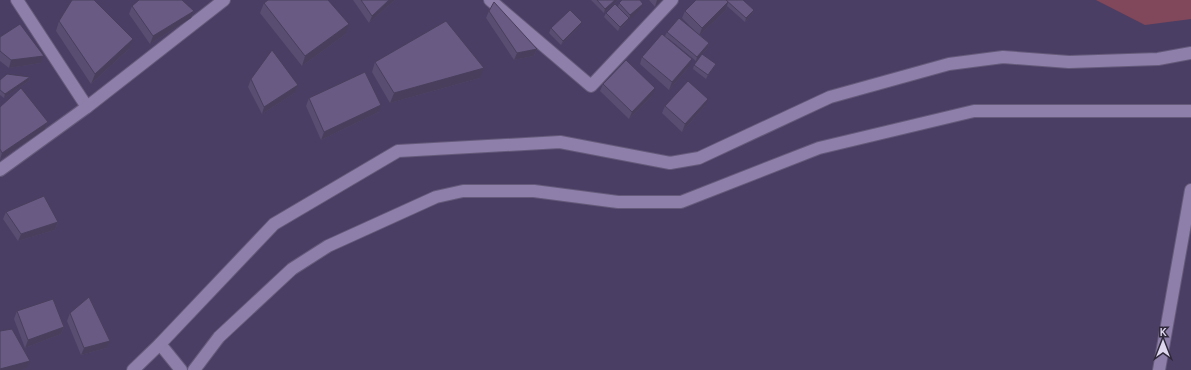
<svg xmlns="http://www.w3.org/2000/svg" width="1191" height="370" font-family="Karla,sans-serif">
<rect width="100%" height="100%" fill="#4b3e64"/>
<!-- green -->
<polygon fill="#81475a" points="1096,0 1191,0 1191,19 1145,25"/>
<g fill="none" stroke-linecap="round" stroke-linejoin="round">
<!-- lane casing -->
<g stroke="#655a7a" stroke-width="14">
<g id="lane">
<polyline points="160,344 181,370"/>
<polyline points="133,370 160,344 274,224 398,151 560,142 670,163 699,158 830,97 949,64 1003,57 1069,62 1158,59 1191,53"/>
<polyline points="194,370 219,337 292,269 328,246 436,197 463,191 534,191 618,202 681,202 819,148 974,111 1191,111"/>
<polyline points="1159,370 1191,190"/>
</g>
</g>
<!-- street casing -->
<g stroke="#655a7a" stroke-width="14">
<g id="street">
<polyline points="17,0 87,107"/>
<polyline points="490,0 591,86 672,0"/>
<polyline points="0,170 87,107 224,0"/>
</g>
</g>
<!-- lane -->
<use href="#lane" stroke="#8d7fa9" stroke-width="12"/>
<!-- street -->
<use href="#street" stroke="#8d7fa9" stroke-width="12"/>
</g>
<!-- wall -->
<g fill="#594d71">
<polygon points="353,0 395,0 369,23"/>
<polygon points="591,0 618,0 604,13"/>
<polygon points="649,0 662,0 655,7"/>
<polygon points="696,0 743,0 754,10 752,14 745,22 727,6 726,10 700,35 709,43 708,48 696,61 668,38 689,67 669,90 640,64 642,57 665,36 667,32 697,33 682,18 685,11"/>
<polygon points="264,3 346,34 302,66 260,13"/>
<polygon points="619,3 642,8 628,19 627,22 618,31 604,17 606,13 618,7"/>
<polygon points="132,6 194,11 191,18 150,44 129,14"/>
<polygon points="489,11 537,49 534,56 514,60 486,18"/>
<polygon points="59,21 129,49 91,84 56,31"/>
<polygon points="580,26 561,45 549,33 551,28"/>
<polygon points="0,37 41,63 9,68 0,61"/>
<polygon points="375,62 480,78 390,103 372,72"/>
<polygon points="716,64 714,68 706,79 693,69 694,65"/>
<polygon points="30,77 29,81 4,98 0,95 0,80"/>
<polygon points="251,79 295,93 262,114 248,87"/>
<polygon points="603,84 652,96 629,119 600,91"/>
<polygon points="309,98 379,112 321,140 306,106"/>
<polygon points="665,106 705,106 682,132 662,113"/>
<polygon points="0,107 48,122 45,129 0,160"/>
<polygon points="6,212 58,222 55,230 18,241 3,219"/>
<polygon points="17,311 64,327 61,334 25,348 14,319"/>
<polygon points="70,313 107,348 81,355 67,321"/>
</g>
<!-- shaded-wall -->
<g fill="#493f5c">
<polygon points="389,0 395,0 369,23 372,16"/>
<polygon points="615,0 618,0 604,13 605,9"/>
<polygon points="657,0 662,0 655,7"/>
<polygon points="728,2 726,10 699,36 702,28"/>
<polygon points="643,4 642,8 629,20 630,15"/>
<polygon points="754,10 752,14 745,22 746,18"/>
<polygon points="194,11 191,18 150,44 153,36"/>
<polygon points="629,18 627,22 618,31 620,27"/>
<polygon points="582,22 580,26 561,45 563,41"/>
<polygon points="349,24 346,34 302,66 305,56"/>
<polygon points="133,39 129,49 91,84 95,74"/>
<polygon points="709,43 708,48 696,61 697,57"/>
<polygon points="537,49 534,56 514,60 517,53"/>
<polygon points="44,56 41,63 9,68 11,60"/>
<polygon points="692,59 689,67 669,90 672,82"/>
<polygon points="716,64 714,68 706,79 708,75"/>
<polygon points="484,68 480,78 390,103 394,93"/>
<polygon points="30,77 29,81 4,98 5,94"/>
<polygon points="298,85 295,93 262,114 264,107"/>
<polygon points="655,88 652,96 629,119 632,112"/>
<polygon points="708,99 705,106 682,132 685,124"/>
<polygon points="381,105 379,112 321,140 324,132"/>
<polygon points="48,122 45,129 0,160 2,153"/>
<polygon points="58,222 55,230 18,241 21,234"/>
<polygon points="64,327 61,334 25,348 28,340"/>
<polygon points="110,341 107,348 81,355 84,348"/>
<polygon points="30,361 27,368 21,370 0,370 0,369"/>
</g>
<!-- building -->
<g fill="#685a83" stroke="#493f5c">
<polygon points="72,0 94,0 133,39 95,74 59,21"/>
<polygon points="139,0 182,0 194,11 153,36 132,6"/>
<polygon points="268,0 328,0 349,24 305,56 264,3"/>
<polygon points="361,0 389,0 372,16"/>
<polygon points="597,0 615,0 605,9"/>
<polygon points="622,0 640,0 643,4 630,15 619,3"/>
<polygon points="696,0 726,0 728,2 702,28 685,11"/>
<polygon points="726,0 743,0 754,10 746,18"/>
<polygon points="494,2 537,49 517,53 489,11"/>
<polygon points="615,4 629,18 620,27 606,13"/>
<polygon points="570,10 582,22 563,41 551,28"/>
<polygon points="679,18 709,43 697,57 667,32"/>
<polygon points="446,21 484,68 394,93 375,62"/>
<polygon points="20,24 44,56 11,60 0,51 0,37"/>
<polygon points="662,34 692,59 672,82 642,57"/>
<polygon points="272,50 298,85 264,107 251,79"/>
<polygon points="702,54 716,64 708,75 694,65"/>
<polygon points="626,60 655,88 632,112 603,84"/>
<polygon points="365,72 381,105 324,132 309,98"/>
<polygon points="7,74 30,77 5,94 0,90 0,80"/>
<polygon points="688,81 708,99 685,124 665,106"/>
<polygon points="21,88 48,122 2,153 0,149 0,107"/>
<polygon points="44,196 58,222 21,234 6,212"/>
<polygon points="89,297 110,341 84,348 70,313"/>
<polygon points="53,299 64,327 28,340 17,311"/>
<polygon points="12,329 30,361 0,369 0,331"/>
</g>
<!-- north arrow -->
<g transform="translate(1163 342)" stroke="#2f293a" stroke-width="3" paint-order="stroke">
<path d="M0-3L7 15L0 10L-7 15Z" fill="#ded7ee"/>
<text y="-6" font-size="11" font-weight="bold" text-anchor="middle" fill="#ded7ee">K</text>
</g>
</svg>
